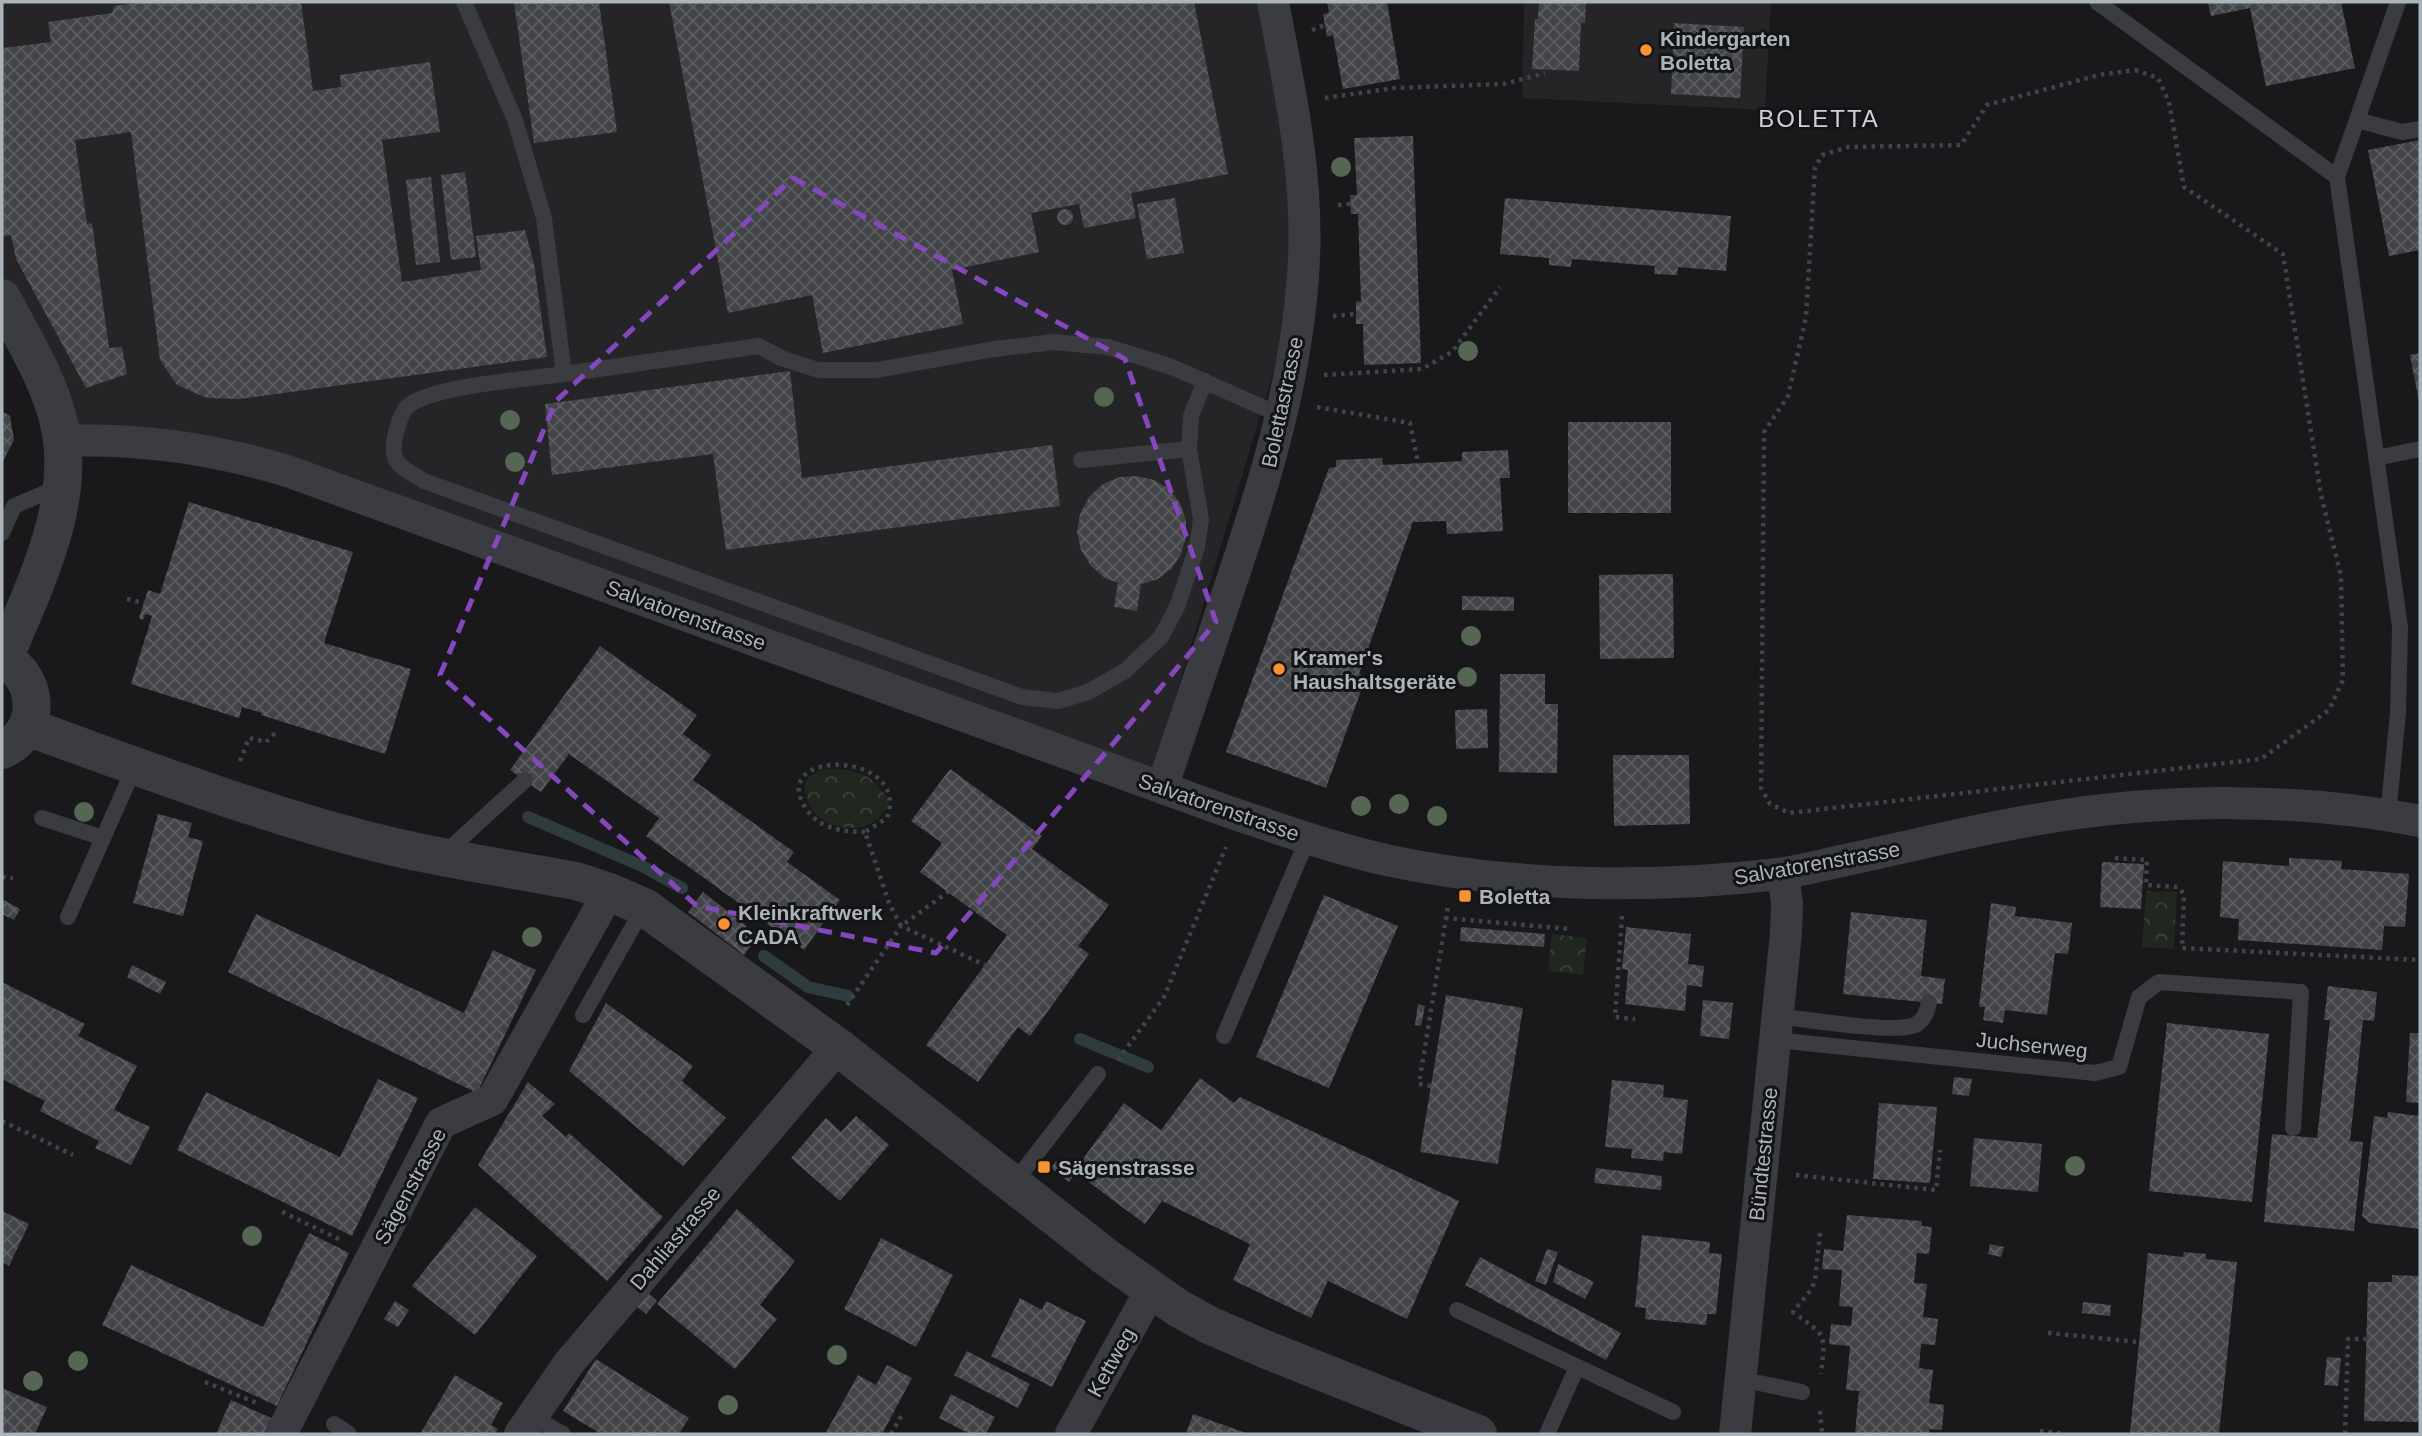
<svg xmlns="http://www.w3.org/2000/svg" width="2422" height="1436" font-family="Arial,sans-serif">
<defs>
<pattern id="park-crowns" width="20" height="18" patternUnits="userSpaceOnUse" patternTransform="scale(1.75)"><rect width="20" height="18" fill="#1f271e"/><path d="M2 6a3 3 0 1 1 6 0M12 15a3 3 0 1 1 6 0" fill="none" stroke="#3d443d"/></pattern>
<pattern id="building-cross-hatch" width="8" height="8" patternUnits="userSpaceOnUse" patternTransform="scale(1.75)"><rect width="8" height="8" fill="#434448"/><path d="M0 0l8 8M0 8l8-8" fill="none" stroke="#5b5d60"/></pattern>
</defs>
<rect width="100%" height="100%" fill="#19191b"/>
<!-- built -->
<g fill="#252528">
<polygon points="2,2 1274,2 1301,186 1285,333 1152,775 392,503 81,429 2,278"/>
<polygon points="1524,2 1771,2 1765,110 1522,98"/>
</g>
<!-- park -->
<g fill="url(#park-crowns)">
<path d="M825 769C856 769 874 773 889 802 879 832 841 835 818 816 809 808 806 797 804 786L809 776Z"/>
<polygon points="2146,891 2177,892 2174,949 2142,947"/>
<polygon points="1552,934 1587,938 1583,975 1548,971"/>
</g>
<g fill="none" stroke-linecap="round" stroke-linejoin="round">
<!-- stream -->
<g stroke="#2e3c40" stroke-width="12">
<polyline points="528,817 642,866 682,888"/>
<polyline points="764,956 808,987 848,996"/>
<polyline points="1080,1039 1148,1067"/>
</g>
</g>
<!-- building -->
<g fill="url(#building-cross-hatch)">
<polygon points="146,2 301,2 313,91 341,87 340,75 430,62 440,132 382,140 402,282 481,270 476,236 525,230 534,264 547,357 239,399 207,398 177,385 160,360 131,132 75,140 87,224 92,223 109,348 122,347 127,374 86,388 16,259 11,235 2,237 2,48 51,42 48,22 112,13 114,6"/>
<polygon points="514,2 599,2 617,132 534,143"/>
<polygon points="669,2 1194,2 1228,174 1131,193 1136,218 1084,228 1079,204 1031,213 1039,252 952,270 963,324 823,353 812,295 728,313"/>
<polygon points="1327,2 1387,2 1400,79 1343,89 1333,35 1327,37 1323,14 1329,13"/>
<polygon points="1539,2 1586,2 1585,23 1581,23 1579,71 1532,69 1535,19 1538,19"/>
<polygon points="2208,2 2341,2 2355,68 2266,86 2250,8 2211,16"/>
<polygon points="1674,23 1744,27 1740,98 1671,94"/>
<polygon points="1413,136 1421,363 1364,365 1363,324 1356,324 1356,302 1361,301 1358,214 1351,214 1350,195 1357,195 1354,138"/>
<polygon points="2420,140 2420,250 2389,256 2368,150"/>
<polygon points="465,172 476,257 451,260 441,175"/>
<polygon points="431,177 440,262 416,265 406,180"/>
<polygon points="1175,198 1184,253 1147,259 1137,204"/>
<polygon points="1505,198 1731,216 1726,271 1678,267 1677,275 1654,274 1655,266 1572,259 1571,267 1549,265 1549,258 1500,254"/>
<circle cx="1065" cy="217" r="8"/>
<polygon points="2420,353 2420,402 2419,402 2410,355"/>
<polygon points="790,371 802,478 1052,445 1060,506 726,550 713,454 552,475 545,404"/>
<polygon points="2,411 10,416 14,440 2,463"/>
<rect x="1568" y="422" width="103" height="91"/>
<polygon points="1508,450 1510,478 1500,478 1503,531 1447,534 1446,521 1413,522 1359,674 1366,677 1326,788 1226,752 1329,468 1336,467 1336,460 1382,458 1383,465 1462,461 1462,452"/>
<polygon points="1137,476 1154,480 1169,489 1180,503 1186,520 1186,537 1181,554 1172,568 1158,579 1141,584 1137,611 1114,607 1118,583 1105,578 1091,566 1081,550 1077,532 1080,514 1089,497 1103,484 1120,477"/>
<polygon points="189,502 353,552 324,643 411,669 385,754 261,715 262,713 242,707 239,718 131,684 152,616 145,614 143,620 139,618 148,590 160,594"/>
<polygon points="1673,574 1674,658 1600,659 1599,575"/>
<polygon points="1462,596 1514,597 1514,611 1462,610"/>
<polygon points="600,646 697,715 683,734 711,755 693,780 794,852 787,862 840,900 804,950 646,836 659,818 569,754 541,792 510,770"/>
<polygon points="1500,674 1545,674 1545,704 1558,704 1557,773 1499,772"/>
<polygon points="1487,709 1488,748 1456,749 1455,710"/>
<polygon points="1613,755 1689,755 1690,824 1614,826"/>
<polygon points="950,769 1042,836 1032,849 1109,905 1078,946 1089,954 1030,1036 1018,1027 978,1082 926,1045 1007,935 920,872 942,843 911,821"/>
<polygon points="158,814 192,823 188,837 203,841 183,916 133,903"/>
<polygon points="2289,858 2342,861 2341,869 2409,874 2405,927 2384,926 2382,950 2238,940 2239,919 2220,917 2223,861 2289,866"/>
<polygon points="2102,862 2144,864 2141,909 2100,907"/>
<polygon points="703,892 759,936 744,955 688,912"/>
<polygon points="1324,895 1398,926 1329,1088 1256,1057"/>
<polygon points="2,899 20,909 14,920 2,914"/>
<polygon points="1991,903 2016,907 2015,916 2072,923 2068,954 2055,953 2047,1015 2005,1010 2003,1023 1983,1020 1985,1007 1979,1007"/>
<polygon points="1851,912 1927,920 1921,976 1945,979 1942,1004 1843,994"/>
<polygon points="256,914 464,1013 493,950 536,970 477,1093 228,972"/>
<polygon points="1461,927 1545,934 1544,947 1460,941"/>
<polygon points="1626,927 1691,934 1688,964 1704,966 1702,987 1687,985 1685,1011 1625,1004 1628,970 1622,969"/>
<polygon points="132,965 166,982 160,994 127,977"/>
<polygon points="2,982 85,1024 78,1036 137,1066 114,1110 150,1127 131,1165 95,1148 99,1141 40,1111 45,1101 2,1079"/>
<polygon points="2328,986 2377,992 2374,1021 2363,1020 2350,1141 2363,1142 2354,1231 2264,1222 2272,1134 2317,1138 2330,1020 2324,1020"/>
<polygon points="1446,995 1523,1008 1498,1164 1420,1152"/>
<polygon points="1703,1000 1733,1003 1729,1039 1700,1036"/>
<polygon points="606,1003 693,1066 682,1081 726,1118 683,1166 569,1071"/>
<polygon points="1418,1004 1425,1006 1421,1026 1415,1025"/>
<polygon points="2167,1023 2269,1034 2252,1202 2149,1191"/>
<polygon points="2410,1033 2420,1033 2420,1103 2406,1102"/>
<polygon points="1954,1077 1972,1079 1969,1096 1952,1094"/>
<polygon points="1200,1078 1234,1103 1240,1097 1459,1201 1407,1319 1328,1281 1311,1318 1233,1280 1250,1244 1162,1201 1145,1224 1074,1171 1124,1103 1161,1130"/>
<polygon points="378,1079 418,1098 352,1236 177,1150 206,1092 340,1157"/>
<polygon points="1612,1080 1664,1085 1663,1097 1688,1100 1682,1154 1664,1152 1663,1161 1631,1158 1632,1149 1605,1147"/>
<polygon points="528,1082 555,1104 542,1116 566,1137 569,1133 663,1217 607,1281 478,1165"/>
<polygon points="1879,1103 1937,1107 1930,1183 1873,1179"/>
<polygon points="2388,1112 2420,1116 2420,1229 2370,1223 2362,1216 2374,1116 2387,1118"/>
<polygon points="856,1116 889,1145 840,1201 791,1158 826,1118 841,1132"/>
<polygon points="1974,1138 2042,1144 2038,1192 1970,1186"/>
<polygon points="1056,1161 1074,1175 1069,1182 1051,1168"/>
<polygon points="1596,1168 1662,1176 1661,1190 1594,1183"/>
<polygon points="475,1207 537,1256 475,1335 412,1286"/>
<polygon points="737,1209 795,1261 760,1305 777,1319 735,1369 657,1304"/>
<polygon points="2,1211 29,1224 9,1266 2,1262"/>
<polygon points="1847,1215 1921,1221 1922,1226 1932,1227 1929,1254 1917,1253 1914,1283 1927,1284 1923,1317 1938,1319 1935,1345 1921,1344 1919,1368 1933,1370 1929,1403 1944,1405 1942,1430 1929,1429 1929,1434 1855,1434 1859,1391 1846,1390 1850,1346 1829,1344 1831,1324 1851,1326 1853,1307 1839,1306 1842,1270 1822,1269 1824,1249 1843,1251"/>
<polygon points="309,1233 349,1253 277,1406 102,1325 131,1265 263,1327"/>
<polygon points="1642,1235 1710,1242 1709,1253 1722,1254 1716,1314 1707,1314 1706,1325 1645,1319 1646,1308 1635,1307"/>
<polygon points="881,1238 953,1275 916,1347 844,1309"/>
<polygon points="1990,1244 2004,1247 2001,1257 1988,1254"/>
<polygon points="1547,1249 1558,1252 1546,1285 1535,1281"/>
<polygon points="2184,1252 2206,1254 2206,1259 2237,1262 2219,1434 2130,1433 2148,1253 2183,1257"/>
<polygon points="1480,1257 1621,1333 1606,1360 1465,1285"/>
<polygon points="1558,1264 1594,1282 1585,1299 1553,1282"/>
<polygon points="2392,1275 2420,1276 2420,1422 2364,1421 2368,1282 2392,1282"/>
<polygon points="648,1293 657,1301 646,1314 637,1307"/>
<polygon points="1020,1298 1042,1310 1046,1301 1086,1321 1052,1387 991,1356"/>
<polygon points="395,1301 409,1310 398,1327 384,1319"/>
<polygon points="2083,1302 2111,1305 2110,1316 2082,1313"/>
<polygon points="967,1351 1030,1384 1018,1408 954,1375"/>
<polygon points="2327,1357 2341,1358 2338,1386 2324,1385"/>
<polygon points="596,1359 689,1418 679,1434 601,1434 563,1411"/>
<polygon points="887,1365 912,1378 882,1434 825,1434 858,1375 876,1385"/>
<polygon points="455,1375 503,1403 491,1425 498,1429 495,1434 420,1434"/>
<polygon points="4,1389 47,1407 35,1434 2,1432 2,1394"/>
<polygon points="951,1394 995,1417 986,1434 970,1434 939,1418"/>
<polygon points="231,1400 271,1418 264,1434 216,1434"/>
<polygon points="1193,1414 1249,1434 1186,1434"/>
</g>
<g fill="none" stroke-linecap="round" stroke-linejoin="round">
<!-- path -->
<g stroke="#404348" stroke-width="4.5" stroke-dasharray="3.5 5" stroke-linecap="butt">
<polyline points="1312,30 1325,25"/>
<polygon points="2135,70 2158,78 2169,102 2184,187 2283,254 2321,495 2341,576 2343,680 2329,710 2261,759 1789,813 1770,804 1761,788 1764,432 1788,396 1806,317 1815,168 1822,155 1848,147 1961,145 1987,105 2099,75"/>
<polyline points="1325,98 1395,88 1504,84 1545,73"/>
<polyline points="1338,205 1350,204"/>
<polyline points="1333,316 1356,314"/>
<polyline points="1324,375 1422,369 1452,352 1500,287"/>
<polyline points="1317,407 1410,423 1418,463"/>
<polyline points="127,599 144,603"/>
<polyline points="240,761 249,738 266,742 276,732"/>
<path d="M865 832C844 832 820 829 807 810 763 748 912 749 887 818L865 832 889 903 901 926 948 892"/>
<polyline points="2115,858 2147,860 2146,885 2178,887 2184,894 2182,948 2420,960"/>
<polyline points="2,877 13,878"/>
<polyline points="1622,916 1615,1017 1635,1019"/>
<polyline points="1445,918 1569,929"/>
<polyline points="847,1005 901,926 985,965"/>
<polyline points="1118,1060 1164,997 1226,847"/>
<polyline points="1431,1086 1419,1084 1448,906"/>
<polyline points="2,1121 73,1155"/>
<polyline points="1796,1175 1936,1190 1940,1150"/>
<polyline points="282,1212 341,1240"/>
<path d="M1820 1233 1815 1281 1811 1290 1793 1312C1826 1337 1826 1331 1821 1374"/>
<polyline points="2048,1333 2139,1342"/>
<polyline points="205,1382 257,1403"/>
<polyline points="1820,1411 1822,1434"/>
<polyline points="2040,1431 2066,1434"/>
<polyline points="891,1434 901,1416"/>
<polyline points="2345,1434 2348,1339 2366,1339"/>
</g>
<!-- service -->
<g stroke="#3a3c41" stroke-width="16">
<polyline points="464,2 515,120 544,218 564,374 759,346 781,358 818,370 877,370 994,349 1054,342 1108,347 1172,367 1282,416"/>
<polyline points="2097,2 2337,177"/>
<polyline points="2357,120 2402,132 2420,129"/>
<path d="M564 374C530 379 429 386 407 407 401 413 398 425 396 432 388 464 400 466 424 481L1022 697 1058 701 1088 692 1125 671 1161 637 1177 607 1197 547 1201 519 1189 449 1191 416 1205 381"/>
<polyline points="2376,458 2420,449"/>
<polyline points="1081,460 1189,449"/>
<polyline points="2,533 14,506 61,486"/>
<polyline points="2388,815 2398,713 2400,627 2337,177 2398,2"/>
<polyline points="42,818 103,838"/>
<polyline points="444,854 525,780"/>
<polyline points="68,917 135,766"/>
<polyline points="583,1015 644,907"/>
<path d="M1777 1016C1805 1019 1893 1034 1915 1025 1925 1020 1927 1011 1929 1002"/>
<polyline points="1224,1036 1308,838"/>
<polyline points="1775,1040 2095,1073 2119,1067 2139,997 2159,982 2301,992 2293,1128"/>
<polyline points="1013,1184 1098,1074"/>
<polyline points="1457,1310 1673,1412"/>
<polyline points="1740,1379 1802,1392"/>
<polyline points="531,1416 563,1434"/>
<polyline points="334,1424 349,1434"/>
<polyline points="1547,1434 1577,1367"/>
</g>
<!-- minor -->
<g stroke="#3a3c41" stroke-width="32">
<path d="M62 441C140 438 216 449 290 472L1229 812C1280 829 1332 848 1386 860 1511 887 1651 889 1778 874 1802 871 1826 864 1850 859 1913 846 1976 829 2040 819 2162 798 2298 797 2420 821"/>
<path d="M1162 788C1184 723 1206 657 1228 592 1265 483 1299 374 1304 258 1308 172 1289 86 1273 2"/>
<polyline points="281,1434 441,1123 492,1100 609,892"/>
<polyline points="520,1434 569,1363 838,1047"/>
<polyline points="1071,1434 1151,1290"/>
<polyline points="1735,1434 1786,933 1787,903 1783,874"/>
</g>
<!-- tertiary -->
<g stroke="#3a3c41" stroke-width="38">
<path d="M2 298C22 337 47 376 58 419 79 501 34 585 4 659"/>
<path d="M2 658C40 677 43 732 2 750"/>
<path d="M27 727C139 767 251 810 366 840 435 858 506 868 576 881L609 892 644 907 838 1047 1106 1257 1178 1308 1209 1325 1267 1350 1478 1434"/>
</g>
</g>
<!-- trees -->
<g fill="#556753">
<circle cx="1341" cy="167" r="10"/>
<circle cx="1468" cy="351" r="10"/>
<circle cx="1104" cy="397" r="10"/>
<circle cx="510" cy="420" r="10"/>
<circle cx="515" cy="462" r="10"/>
<circle cx="1471" cy="636" r="10"/>
<circle cx="1467" cy="677" r="10"/>
<circle cx="1399" cy="804" r="10"/>
<circle cx="1361" cy="806" r="10"/>
<circle cx="84" cy="812" r="10"/>
<circle cx="1437" cy="816" r="10"/>
<circle cx="532" cy="937" r="10"/>
<circle cx="2075" cy="1166" r="10"/>
<circle cx="252" cy="1236" r="10"/>
<circle cx="837" cy="1355" r="10"/>
<circle cx="78" cy="1361" r="10"/>
<circle cx="33" cy="1381" r="10"/>
<circle cx="728" cy="1405" r="10"/>
</g>
<!-- marked area -->
<path fill="none" stroke="#8547be" stroke-width="5" stroke-dasharray="14 9" stroke-linejoin="round" d="M793 178 1125 359 1216 622 936 953 697 906 440 675 556 401Z"/>
<!-- markers -->
<g fill="#fa9232" stroke="#141416" stroke-width="2.5">
<circle cx="1646" cy="50" r="7"/>
<circle cx="1279" cy="669" r="7"/>
<rect x="1458" y="889" width="14" height="14" rx="3.5"/>
<circle cx="724" cy="924" r="7"/>
<rect x="1037" y="1160" width="14" height="14" rx="3.5"/>
</g>
<g text-anchor="middle" dominant-baseline="central" stroke-width="6" stroke-linejoin="round" paint-order="stroke">
<!-- poi labels -->
<g font-size="21" font-weight="bold" fill="#abb3bb" stroke="#141416" text-anchor="start">
<text x="1660" y="38">Kindergarten<tspan x="1660" dy="24">Boletta</tspan></text>
<text x="1293" y="657">Kramer's<tspan x="1293" dy="24">Haushaltsgeräte</tspan></text>
<text x="1479" y="896">Boletta</text>
<text x="738" y="912">Kleinkraftwerk<tspan x="738" dy="24">CADA</tspan></text>
<text x="1058" y="1167">Sägenstrasse</text>
</g>
<!-- street labels -->
<g font-size="21" fill="#abb3bb" stroke="#141416">
<text transform="translate(1282 402) rotate(-78)">Bolettastrasse</text>
<text transform="translate(686 615) rotate(20)">Salvatorenstrasse</text>
<text transform="translate(1219 807) rotate(19)">Salvatorenstrasse</text>
<text transform="translate(1817 863) rotate(-10)">Salvatorenstrasse</text>
<text transform="translate(2032 1045) rotate(6)">Juchserweg</text>
<text transform="translate(1763 1154) rotate(-84)">Bündtestrasse</text>
<text transform="translate(410 1186) rotate(-62)">Sägenstrasse</text>
<text transform="translate(675 1238) rotate(-50)">Dahliastrasse</text>
<text transform="translate(1111 1362) rotate(-61)">Kettweg</text>
</g>
<!-- quarter labels -->
<g font-size="24" letter-spacing="2" fill="#ccd1d7" stroke="#141416">
<text x="1819" y="118">BOLETTA</text>
</g>
</g>
<!-- border -->
<rect width="2422" height="1436" fill="none" stroke="#abb3bb" stroke-width="7"/>
</svg>
